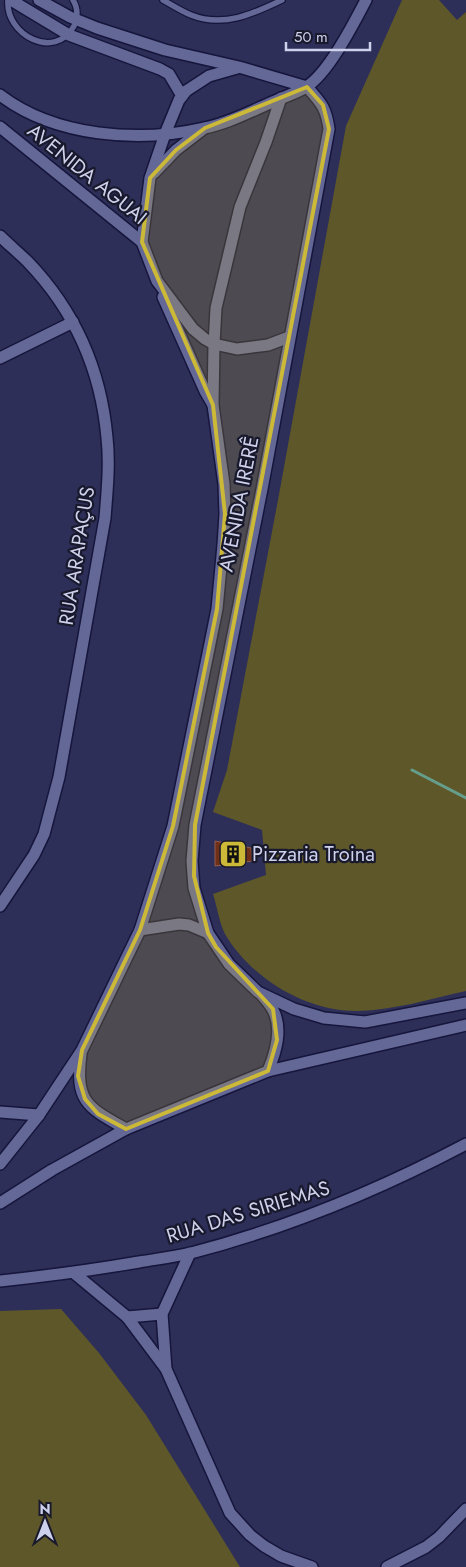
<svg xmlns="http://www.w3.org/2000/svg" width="466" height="1567" font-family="Jost,sans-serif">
<rect width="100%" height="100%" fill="#2d2f58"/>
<!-- green -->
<g fill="#5e5729">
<path d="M402 0H439L457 20 466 12V991C430 999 395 1010 358 1011 306 1012 251 978 225 934 219 922 217 906 213 894L266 875 262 830 213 812 227 770 278 500 346 126Z"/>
<polygon points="61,1309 99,1353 146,1415 240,1567 0,1567 0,1311"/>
</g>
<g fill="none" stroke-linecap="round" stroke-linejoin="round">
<!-- stream -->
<polyline stroke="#669e8c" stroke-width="3" points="412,770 466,798"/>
</g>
<!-- building -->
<polygon fill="#702f17" stroke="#915e4d" points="215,841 251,848 252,861 215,866"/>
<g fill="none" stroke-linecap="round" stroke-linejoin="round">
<!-- service casing -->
<g stroke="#16153c" stroke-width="8">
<g id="service">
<path d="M8 0C5 35 55 61 74 26 78 17 78 8 73 0"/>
<path d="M163 0C172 5 181 11 191 15 223 28 253 14 282 0"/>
</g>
</g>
<!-- minor casing -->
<g stroke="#16153c" stroke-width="14">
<g id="minor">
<polyline points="11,0 69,35 160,69 169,74 182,96"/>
<polyline points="39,0 70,17 97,28 165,50 239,67 307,87"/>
<path d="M307 87C321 103 326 107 329 129L262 489 195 825 192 861 194 888 208 933 229 964 258 992 294 1009 324 1018 365 1022 466 1003"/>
<path d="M0 95C55 137 139 143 204 128 226 124 247 113 268 104 280 98 295 94 306 87 328 74 354 23 366 0"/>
<polyline points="0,127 142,242 157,281 193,329 205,339 214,344 237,349 268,345 289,337"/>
<polyline points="154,173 176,150 202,130"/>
<path d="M0 236C9 245 19 253 28 262 75 311 101 370 107 438 110 464 107 492 105 518L59 777 50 811 44 834 34 855 0 906"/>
<polyline points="142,242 150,178 165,134 179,100 186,91 209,76 237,68"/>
<polyline points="163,297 205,391 213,405"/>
<polyline points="0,358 73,322"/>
<polyline points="140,930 179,924 189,925 208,933"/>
<path d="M261 994C265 999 270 1004 273 1010 283 1029 276 1052 268 1071"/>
<path d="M81 1054C75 1102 87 1107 126 1129"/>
<polyline points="0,1112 39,1115"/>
<polyline points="0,1164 39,1115 82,1050 140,930 173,826 217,609 223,545 225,514 224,484 213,405 214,344 216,308 240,207 266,142 281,98"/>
<polyline points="0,1203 52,1170 126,1129 268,1071 466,1025"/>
<polyline points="190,1253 162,1314 166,1369 230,1513 250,1535 264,1546 281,1556 312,1567"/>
<polyline points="74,1273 127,1317 162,1314"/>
<path d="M0 1281C47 1276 93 1270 139 1262 156 1259 174 1257 191 1253 287 1228 379 1190 466 1144"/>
<polyline points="127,1317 166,1369"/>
<polyline points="387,1567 426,1547 439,1537 466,1509"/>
</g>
</g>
<!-- service -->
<use href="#service" stroke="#646896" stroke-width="5.5"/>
<!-- minor -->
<use href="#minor" stroke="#646896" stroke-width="11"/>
</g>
<!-- marked area -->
<path fill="#cdb938" fill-opacity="0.2" stroke="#cdb938" stroke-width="4" stroke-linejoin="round" d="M307 87 323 105 329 129 195 825 194 876 208 933 216 947 273 1009 277 1040 268 1071 126 1129 98 1114 85 1099 78 1076 82 1050 140 930 173 826 217 609 225 514 213 405 142 242 150 178 176 150 205 128Z"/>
<!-- icons -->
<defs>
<g id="building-square" transform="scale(1.4375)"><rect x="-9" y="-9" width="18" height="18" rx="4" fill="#cdb938" stroke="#18192c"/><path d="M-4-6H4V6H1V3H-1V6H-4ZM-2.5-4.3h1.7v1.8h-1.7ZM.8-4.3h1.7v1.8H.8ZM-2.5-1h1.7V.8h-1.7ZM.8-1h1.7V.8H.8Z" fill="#111"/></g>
</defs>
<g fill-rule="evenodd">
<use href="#building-square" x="233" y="854"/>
</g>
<g text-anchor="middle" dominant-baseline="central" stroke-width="4.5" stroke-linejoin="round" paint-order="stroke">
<!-- street labels -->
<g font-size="20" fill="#ced1eb" stroke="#18192c">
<text transform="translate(87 174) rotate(39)">AVENIDA AGUAI</text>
<text transform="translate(239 504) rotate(-79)">AVENIDA IRERÊ</text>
<text transform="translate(77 556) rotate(-81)">RUA ARAPAÇUS</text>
<text transform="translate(248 1212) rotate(-17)">RUA DAS SIRIEMAS</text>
</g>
<!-- poi labels -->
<g font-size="20" fill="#ced1eb" stroke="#18192c" text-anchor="start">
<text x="252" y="854">Pizzaria Troina</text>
</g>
</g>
<!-- north arrow -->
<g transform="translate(45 1522)" stroke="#18192c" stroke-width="4" paint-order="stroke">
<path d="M0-4L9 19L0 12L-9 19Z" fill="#ced1eb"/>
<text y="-8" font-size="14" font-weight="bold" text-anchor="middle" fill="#ced1eb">N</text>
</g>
<!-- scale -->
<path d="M286 42v8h84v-8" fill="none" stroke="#ced1eb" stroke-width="2.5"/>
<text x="294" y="42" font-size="15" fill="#ced1eb" stroke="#18192c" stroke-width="4" paint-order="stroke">50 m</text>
</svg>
